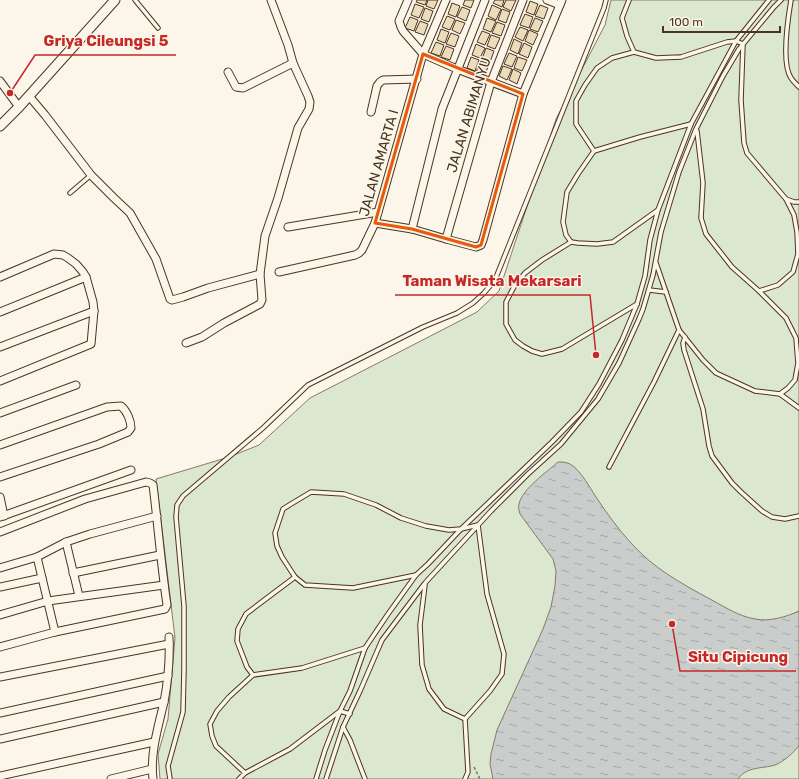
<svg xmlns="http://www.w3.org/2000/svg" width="799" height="779" font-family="Rubik,sans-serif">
<defs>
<pattern id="water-ripples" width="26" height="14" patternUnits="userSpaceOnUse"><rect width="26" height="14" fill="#c9cecd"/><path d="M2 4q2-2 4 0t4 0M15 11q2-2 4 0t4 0" fill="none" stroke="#a5a8a6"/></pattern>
</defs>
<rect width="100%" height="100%" fill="#fbf6e9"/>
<!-- green -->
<polygon fill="#dce7d0" stroke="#887966" points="611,0 799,0 799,779 160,779 158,754 168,719 175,638 156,479 229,457 259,445 310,398 477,312 499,291 556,119 605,25"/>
<!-- water -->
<path fill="url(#water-ripples)" stroke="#887966" d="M558 462C562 462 566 462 570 464 581 470 591 490 598 500 608 515 619 530 631 543 653 568 682 584 710 599 725 607 738 616 755 619 769 622 786 617 799 611V745C795 752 783 762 775 765 762 769 747 766 738 779H493L490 764 491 754 497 730 543 629 551 607 555 586 556 571 553 559 520 514C519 510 518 507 519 504 522 489 547 472 558 462Z"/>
<!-- building -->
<g fill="#ecdcbc" stroke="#4a3520">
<polygon points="417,0 427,0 425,5 416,2"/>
<polygon points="428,0 438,0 434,9 426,6"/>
<polygon points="465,0 474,0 471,8 463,5"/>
<polygon points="495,0 504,0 502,7 493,3"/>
<polygon points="506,0 516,0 511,11 503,7"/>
<polygon points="530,1 538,4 534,15 526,12"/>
<polygon points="452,3 460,6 456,17 448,14"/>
<polygon points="415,4 424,7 419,18 411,15"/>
<polygon points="492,5 501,9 496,20 488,16"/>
<polygon points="540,5 548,8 544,19 535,16"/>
<polygon points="462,7 470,10 466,21 457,17"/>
<polygon points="425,8 433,11 429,22 421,19"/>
<polygon points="502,9 510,12 506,23 498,20"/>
<polygon points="525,14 533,17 529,28 520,25"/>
<polygon points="447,16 455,19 450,30 442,27"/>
<polygon points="410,17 418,20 414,31 405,28"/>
<polygon points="487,18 496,21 491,32 483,29"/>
<polygon points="535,18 543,21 538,32 530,29"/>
<polygon points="456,20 465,23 460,34 452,30"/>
<polygon points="420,21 428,24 424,35 415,32"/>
<polygon points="497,22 505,25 501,36 492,33"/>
<polygon points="520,27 528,30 523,41 515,37"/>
<polygon points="441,29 449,32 445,43 437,40"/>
<polygon points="529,30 538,34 533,45 525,41"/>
<polygon points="482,31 490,34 485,45 477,42"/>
<polygon points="451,33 459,36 455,47 446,44"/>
<polygon points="491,35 500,38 495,49 487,46"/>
<polygon points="514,39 522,43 518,54 510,50"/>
<polygon points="436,42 444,45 440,56 431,53"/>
<polygon points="524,43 532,47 528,58 519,54"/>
<polygon points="476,44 485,48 480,58 472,55"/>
<polygon points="446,46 454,49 450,60 441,57"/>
<polygon points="486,48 494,51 490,62 482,59"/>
<polygon points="509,53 517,56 512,67 504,64"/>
<polygon points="471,57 479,60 475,71 467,68"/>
<polygon points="518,57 527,60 522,71 514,68"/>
<polygon points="481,61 489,64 485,75 476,72"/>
<polygon points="503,66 512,69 507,80 499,76"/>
<polygon points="513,69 521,73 517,84 509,80"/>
</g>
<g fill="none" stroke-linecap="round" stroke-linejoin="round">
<!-- service casing -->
<g stroke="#4a3520" stroke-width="5.5">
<g id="service">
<polyline points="135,0 158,28"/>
<polyline points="629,0 622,18 627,36 634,52 656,58 681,57 727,42 736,41 743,44 741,100 744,143 747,153 786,199 794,215 797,232 798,254 793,272 778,285 759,291"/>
<path d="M791 0C788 18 781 63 791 78 793 81 796 84 799 87"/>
<polyline points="634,52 612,58 597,68 585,85 576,101 576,124 594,151 640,137 691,124"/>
<polyline points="594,151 578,174 567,192 563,222 566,235 571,242 578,243 597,244 613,242 658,210"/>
<polyline points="70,193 91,175"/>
<polyline points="786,199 794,202 799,202"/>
<polyline points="571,242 542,260 525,273 515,285 506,302 506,324 515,340 523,346 532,351 542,354 562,349 637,304"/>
<polyline points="649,290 666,292"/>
<polyline points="679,330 703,360 716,373 755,391 780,394 788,388 795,380 798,363 796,338 786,318 759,291 732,267 706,234 701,218 703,183 697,131"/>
<polyline points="685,337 683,343 684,350 703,409 709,446 712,456 732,483 741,492 762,511 772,517 785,519 799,516"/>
<polyline points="780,394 799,408"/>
<polyline points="609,467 654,382 679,330 656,263"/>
<polyline points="416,575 353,588 305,585 295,577 282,557 277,546 275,533 283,509 291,504 311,492 344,494 376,505 401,518 426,526 449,530 461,529 478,525 487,594 504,654 502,674 490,691 465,719"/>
<polyline points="295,577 263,601 246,614 238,629 237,641 247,667 253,675 302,668 365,648"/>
<polyline points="425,585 420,625 422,665 429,689 444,709 465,719 468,772 465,779"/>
<polyline points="343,727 350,740 365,779"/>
<polyline points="245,773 290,749 340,711 350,714"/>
<polyline points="170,779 168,766 183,712 184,669 184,606 176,517 177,505 183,496 263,428 308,385 423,327 457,313 473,303 484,293 495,280 604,8 606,0"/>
<polyline points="239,779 245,773 216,746 212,736 210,724 217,711 229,697 253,675"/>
<polyline points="316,779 325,750 340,711 350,691 365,648 388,614 416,575 428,564 461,529 552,442 581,412 599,384 622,340 637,304 645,276 650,240 658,210 691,124 736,41 769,0"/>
<polyline points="326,779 343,727 360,691 382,640 425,583 491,511 528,474 561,444 598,399 619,363 639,319 643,309 653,275 661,232 679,172 696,129 723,76 739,49 774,7 781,0"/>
</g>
</g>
<!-- minor casing -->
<g stroke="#4a3520" stroke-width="9">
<g id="minor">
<polyline points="408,0 399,21 401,27 403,31 423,54 457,69 523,94"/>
<polyline points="547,0 560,5"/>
<polyline points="228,72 236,87 243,88 293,63"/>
<polyline points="0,81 19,107"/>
<polyline points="29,96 45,115 91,175 114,198 130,213 156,259 170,299 172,300 183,297 208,288 260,274"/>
<polyline points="371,112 377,86 380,82 383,80 417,79"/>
<polyline points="375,223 412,229 446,239 476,247 481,245 483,240 523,94 562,0"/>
<polyline points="288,227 378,212"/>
<polyline points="412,229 442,109 485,0"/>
<polyline points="446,239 491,82 523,0"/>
<polyline points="279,272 355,255 359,253 362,250 375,223 423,54 446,0"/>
<polyline points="0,277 54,254 63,255 68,258 76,264 83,272 86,277 93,302 94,311 91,344 0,381"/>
<polyline points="0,312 86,277"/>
<polyline points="186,343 202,337 224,323 260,304 262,300 260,274 265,236 278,198 298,128 309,109 310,102 308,96 293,63 288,45 271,0"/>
<polyline points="0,347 94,311"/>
<polyline points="0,413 76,385"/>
<path d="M0 445 107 407 121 406C127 411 131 421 131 428L128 432 99 444 0 477"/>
<polyline points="0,497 4,516"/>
<polyline points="0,517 131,470"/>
<path d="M0 532 85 499 146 482 150 483 153 485C158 525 161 565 167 605L165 609 55 632 0 647"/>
<polyline points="66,542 79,596"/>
<polyline points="37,557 55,632"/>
<polyline points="0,568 37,557 66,542 90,534 157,516"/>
<polyline points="73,573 160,555"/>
<polyline points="0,587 42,578"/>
<polyline points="0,615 48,601 164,585"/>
<polyline points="0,677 169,644"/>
<polyline points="0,713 168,676"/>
<polyline points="0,739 164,702"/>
<polyline points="0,776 154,742"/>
<polyline points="111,779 152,769"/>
<path d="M153 779C150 753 158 728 164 702 168 681 170 659 169 637"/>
</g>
</g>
<!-- tertiary casing -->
<g stroke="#4a3520" stroke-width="11">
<polyline id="tertiary" points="0,126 19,107 115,0"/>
</g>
<!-- path -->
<polyline stroke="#7f6f5c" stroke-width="1.5" stroke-dasharray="3 2" stroke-linecap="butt" points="474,767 480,779"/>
<!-- service -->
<use href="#service" stroke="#fbf6e9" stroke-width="3.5"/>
<!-- minor -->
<use href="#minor" stroke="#fbf6e9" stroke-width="7"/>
<!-- tertiary -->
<use href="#tertiary" stroke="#fbf6e9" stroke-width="9"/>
</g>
<!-- marked area -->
<path fill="none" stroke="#e8590c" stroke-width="3" stroke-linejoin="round" d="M423 54 523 94 481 245 476 247 412 229 375 223Z"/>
<g text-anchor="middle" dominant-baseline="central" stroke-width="3" stroke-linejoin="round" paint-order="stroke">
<!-- street labels -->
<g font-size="14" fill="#4a3520" stroke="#fbf6e9">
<text transform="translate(469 115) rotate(-73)">JALAN ABIMANYU</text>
<text transform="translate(379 163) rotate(-74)">JALAN AMARTA I</text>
</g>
</g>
<!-- callouts -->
<path fill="none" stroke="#c62828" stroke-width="1.5" d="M10 93L35 55H176M596 355L590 295H395M672 624L680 671H796"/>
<g fill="#c62828" stroke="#fbf6e9" stroke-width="1.5">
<circle cx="10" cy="93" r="4"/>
<circle cx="596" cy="355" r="4"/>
<circle cx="672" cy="624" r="4"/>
</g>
<g font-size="15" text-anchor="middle" font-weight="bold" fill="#c62828" stroke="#fbf6e9" stroke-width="3" stroke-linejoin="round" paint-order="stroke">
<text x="106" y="46">Griya Cileungsi 5</text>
<text x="492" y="286">Taman Wisata Mekarsari</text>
<text x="738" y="662">Situ Cipicung</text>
</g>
<!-- scale -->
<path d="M663 26v6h117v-6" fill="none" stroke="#4a3520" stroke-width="2"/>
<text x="669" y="26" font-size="12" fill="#4a3520" stroke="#fbf6e9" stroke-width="3" paint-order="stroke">100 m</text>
</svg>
